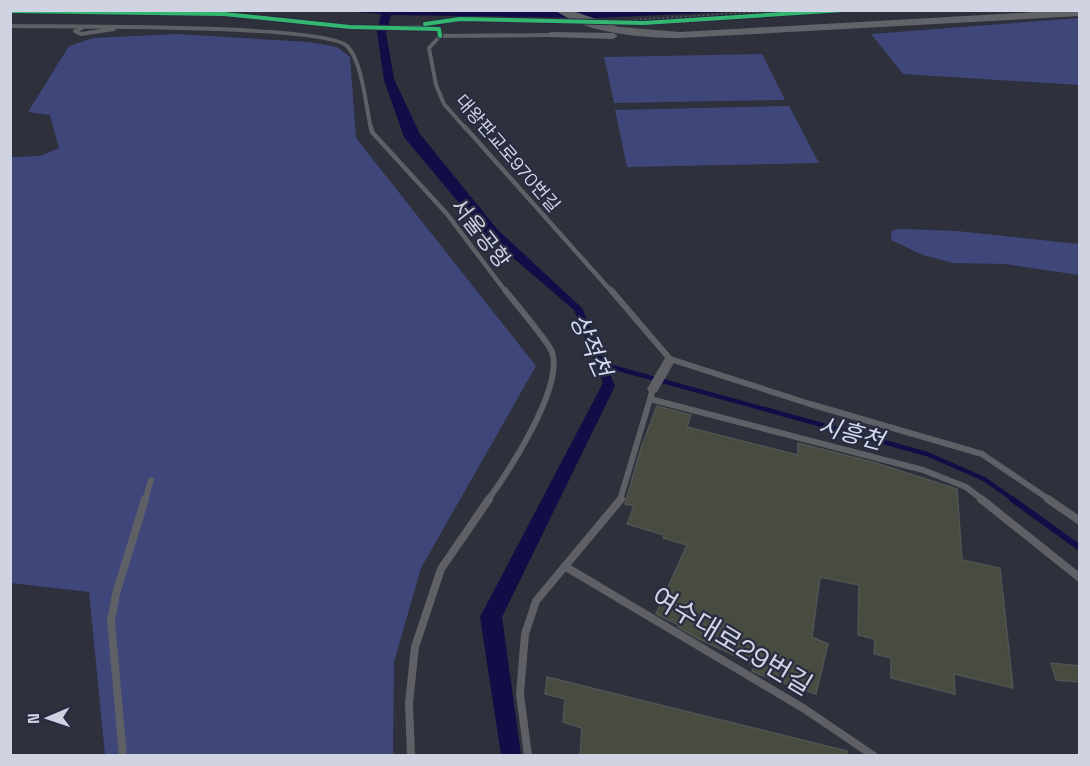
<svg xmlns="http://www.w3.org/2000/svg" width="1090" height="766" font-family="'Space Grotesk','Noto Sans KR',sans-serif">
<rect width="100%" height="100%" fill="#2e303b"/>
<!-- green -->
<g fill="#3e467a">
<polygon points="1079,18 1079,85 903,74 871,34"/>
<polygon points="177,34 309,42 337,47 350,57 356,138 536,366 421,568 394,662 393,755 105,755 89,592 11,583 11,157 40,156 59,148 50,115 28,112 69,46 93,38"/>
<polygon points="762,54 785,100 614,103 604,57"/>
<polygon points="789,106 819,163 627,167 615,110"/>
<polygon points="902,229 957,231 1079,244 1079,275 1005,264 953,263 923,255 891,240 892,230"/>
</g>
<!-- water -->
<polygon fill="#110d47" points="344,11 747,11 596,18 391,15 386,33 394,79 420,134 497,229 582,308 615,386 502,617 521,755 501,755 480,617 603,383 574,310 483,232 404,137 384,80 377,32 381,14"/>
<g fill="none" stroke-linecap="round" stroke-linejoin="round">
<!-- stream-far1 -->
<polyline stroke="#110d47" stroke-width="4.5" points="601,364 927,454 984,479 1014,500"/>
<!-- stream -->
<polyline stroke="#110d47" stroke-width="6" points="1012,499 1080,548"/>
</g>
<!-- building -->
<g fill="#474b40" stroke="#515453" stroke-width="1.5">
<polygon points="657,406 691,415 687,427 798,455 798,443 876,463 957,489 962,560 1000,568 1013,688 954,674 955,694 891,678 891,658 874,654 875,639 858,635 859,585 820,577 812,637 828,644 816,694 758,674 752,671 755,665 699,639 678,627 679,625 656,614 687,545 663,538 664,535 627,524 634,506 625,504 641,448"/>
<polygon points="1051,663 1080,666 1080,682 1056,680"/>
<polygon points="547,677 847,751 847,756 580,756 582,728 563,722 565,699 545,694"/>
</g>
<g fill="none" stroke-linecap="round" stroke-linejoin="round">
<!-- path -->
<polyline stroke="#63646a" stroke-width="1.5" stroke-dasharray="1.5 3" stroke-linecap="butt" points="631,20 791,10"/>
<!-- lane-far3 -->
<g stroke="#5e6066" stroke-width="4">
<path d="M10 26C57 27 325 24 347 46 362 60 366 107 371 129"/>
<polyline points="82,28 75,31 81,34 114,29"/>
<polyline points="466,129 444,104 436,85 429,48 440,36 552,35"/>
</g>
<!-- lane-far2 -->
<g stroke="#5e6066" stroke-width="4.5">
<polyline points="371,127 372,132 447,214 506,292"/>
<polyline points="465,127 612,292"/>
</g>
<!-- lane-far1 -->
<g stroke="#5e6066" stroke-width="6">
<polyline points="611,290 670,359 669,361"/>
<polyline points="670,359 810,404 982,454 1050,500"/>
<polyline points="650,399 923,470 966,487 983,500"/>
<polyline points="145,500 151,480"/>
<path d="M488 500C509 471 564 387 552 352 548 341 515 303 505 290"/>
<polyline points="620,500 653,389"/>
</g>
<!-- lane -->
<g stroke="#5e6066" stroke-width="8">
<polyline points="981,499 1080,578"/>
<polyline points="1048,499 1080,521"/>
<polyline points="566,567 803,708 874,756"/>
<polyline points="123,756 111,621 116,594 145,499"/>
<polyline points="411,756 409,703 415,647 441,569 489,499"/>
<polyline points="528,756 520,694 525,634 536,601 621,499"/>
</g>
<!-- street -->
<g fill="#5e6066" fill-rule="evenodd">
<polygon points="10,10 224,12 350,25 422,25 441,28 444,36 438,37 436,31 350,29 224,16 10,13"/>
<polygon points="669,357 675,361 657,392 653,393 649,392 647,389 665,358"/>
</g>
<!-- secondary -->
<g fill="#626369" fill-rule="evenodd">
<path d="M555 10H570L619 27 680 32 1072 10H1080V16L680 38C642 38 587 34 555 10Z"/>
<polygon points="552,32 613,33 618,36 613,39 548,37 548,33"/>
</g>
<!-- cycleway casing -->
<g stroke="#282c41" stroke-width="6">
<g id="cycleway">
<polyline points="10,11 224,14 350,27 439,29 440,36"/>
<polyline points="425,24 460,19 644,23 844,10"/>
</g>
</g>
<!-- cycleway -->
<use href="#cycleway" stroke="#33b770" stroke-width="4"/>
</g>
<g text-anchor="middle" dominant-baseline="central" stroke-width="4.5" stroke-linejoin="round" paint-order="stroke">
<!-- far-street labels -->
<g font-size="18" fill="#d0d3e1" stroke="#282c41">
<text transform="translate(508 153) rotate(49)">대왕판교로970번길</text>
</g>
<!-- street labels -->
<g font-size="22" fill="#d0d3e1" stroke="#282c41">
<text transform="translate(481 233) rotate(52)">서울공항</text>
</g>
<!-- water labels -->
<g font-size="24" font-style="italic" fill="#d6dbef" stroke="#282c41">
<text transform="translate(591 345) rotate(66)">상적천</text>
<text transform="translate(851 433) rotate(15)">시흥천</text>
</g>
<!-- near-street labels -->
<g font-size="27" fill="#d0d3e1" stroke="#282c41">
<text transform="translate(732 641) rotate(31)">여수대로29번길</text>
</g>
</g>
<!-- border -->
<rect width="1090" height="766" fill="none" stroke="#d0d3e1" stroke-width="24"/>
<!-- north arrow -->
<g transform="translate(48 718) rotate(268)" stroke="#282c41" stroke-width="4.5" paint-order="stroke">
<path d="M0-4.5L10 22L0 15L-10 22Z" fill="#d0d3e1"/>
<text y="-9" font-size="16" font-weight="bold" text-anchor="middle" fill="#d0d3e1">N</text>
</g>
</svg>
